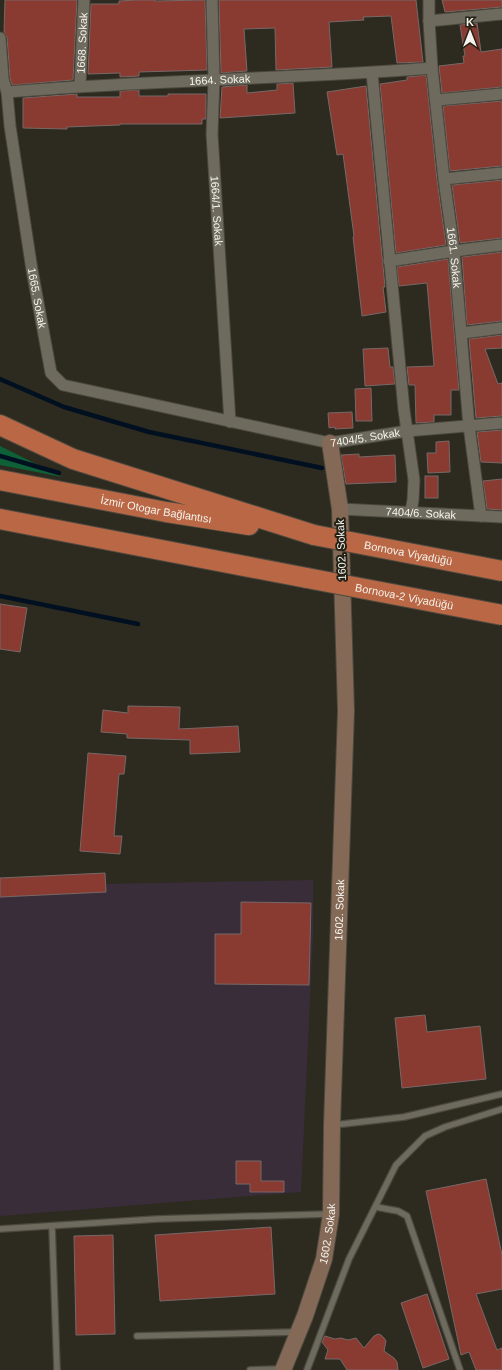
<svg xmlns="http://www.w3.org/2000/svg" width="502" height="1370" font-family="Helvetica,sans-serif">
<rect width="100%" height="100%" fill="#2d2a20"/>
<!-- industrial -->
<polygon fill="#3a2d3a" points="313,880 313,934 301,1192 0,1216 0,886"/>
<!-- green -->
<polygon fill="#0e6037" points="0,446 62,477 0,465"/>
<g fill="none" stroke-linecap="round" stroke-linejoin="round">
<!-- stream -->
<g stroke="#011021" stroke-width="4.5">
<polyline points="0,379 64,407 149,432 322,468"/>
<polyline points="0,456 59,473"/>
<polyline points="0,596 138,624"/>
</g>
</g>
<!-- building -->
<g fill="#893b32" stroke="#776866">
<polygon points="5,0 77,0 73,80 12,85 10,78 7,37 4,33"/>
<polygon points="137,0 155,0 155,1 205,0 207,70 139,72 139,76 120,77 120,73 88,74 91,4 119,4 119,1"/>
<polygon points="219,0 416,0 423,62 397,63 391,16 363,17 364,20 329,22 332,67 276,70 275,28 244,29 247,71 221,73"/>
<polygon points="442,0 502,0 502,7 445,12"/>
<polygon points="477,23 481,52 502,49 502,87 442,93 439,66 464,63 463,56 465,56 460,25"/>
<polygon points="426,75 437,180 446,245 396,253 380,84 407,80 407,77"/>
<polygon points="293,83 295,113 220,118 222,87 247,85 247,93 277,90 277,84"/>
<polygon points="366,86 385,287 383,287 386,312 362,316 353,237 354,236 343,154 337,155 327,92"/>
<polygon points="139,90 139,96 168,96 168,94 206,94 206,119 202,119 202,124 120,124 120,125 67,127 67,129 23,128 23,98 77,94 77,97 120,97 120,91"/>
<polygon points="502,101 502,166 450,171 443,106"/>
<polygon points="502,180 502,238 460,243 452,185"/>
<polygon points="502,252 502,321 467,325 462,257"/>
<polygon points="448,259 459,390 451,390 451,415 434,415 434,422 416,423 415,385 409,385 407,367 434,366 427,283 399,286 397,267"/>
<polygon points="502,335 502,348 485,349 498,384 502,383 502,416 476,418 469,339"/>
<polygon points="388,348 390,367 393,367 395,384 365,386 363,349"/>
<polygon points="371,388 372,421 356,421 355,389"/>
<polygon points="352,412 353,428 335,429 335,427 329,428 328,413"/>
<polygon points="502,430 502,463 481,462 477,432"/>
<polygon points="449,441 450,472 428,473 427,453 436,453 436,442"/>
<polygon points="359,454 359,457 395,455 396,482 346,484 341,455"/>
<rect x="425" y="476" width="13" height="22"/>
<polygon points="502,479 502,510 487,509 483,481"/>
<polygon points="0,604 27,608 20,652 0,649"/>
<polygon points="128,706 180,707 179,729 238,726 240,752 190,754 190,740 127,738 127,734 101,732 103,710 128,713"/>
<polygon points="88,753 126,756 124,774 119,774 114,836 122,836 120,854 80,851"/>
<polygon points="105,873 106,892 0,897 0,878"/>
<polygon points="241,902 311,903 309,985 215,984 215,934 241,934"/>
<polygon points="425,1015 427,1032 480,1026 486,1079 402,1088 395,1018"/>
<polygon points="236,1161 261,1161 261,1181 284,1181 284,1192 250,1192 250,1184 236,1184"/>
<polygon points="486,1179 502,1255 502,1289 476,1294 497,1350 502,1348 502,1370 476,1370 469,1352 461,1355 426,1191"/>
<polygon points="271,1227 275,1294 160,1301 155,1235"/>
<polygon points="113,1235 115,1334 76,1335 74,1236"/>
<polygon points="427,1294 449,1359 423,1368 401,1303"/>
<polygon points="378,1334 381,1335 384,1338 386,1341 384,1351 394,1358 397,1362 398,1370 347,1370 340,1359 325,1359 328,1350 322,1342 325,1336 335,1339 341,1338 348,1340 356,1338 364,1348 374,1336"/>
</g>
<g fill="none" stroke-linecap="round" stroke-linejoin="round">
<!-- lane casing -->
<g stroke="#4c493f" stroke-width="8">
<g id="lane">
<polyline points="334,1125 404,1117 502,1094"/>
<polyline points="376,1207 398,1211 407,1216 460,1370"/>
<polyline points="52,1226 57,1370"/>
<polyline points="0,1229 157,1219 329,1214"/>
<polyline points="137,1336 296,1332"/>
<polyline points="250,1370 282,1369"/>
<polyline points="307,1370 349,1259 396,1165 425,1136 445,1127 502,1109"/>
</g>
</g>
<!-- street casing -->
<g stroke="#4c493f" stroke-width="13">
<g id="street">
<path id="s1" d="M212 0 214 80 212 134 230 422"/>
<path id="s2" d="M429 0V21L432 68 444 179 454 251 469 426 481 516"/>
<polyline points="429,21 502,14"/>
<path id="s3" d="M0 38 3 79 7 92 10 126 32 270 51 373 63 385 330 443 407 431 502 423"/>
<polyline points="372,73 404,410 414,480 413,500 411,512"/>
<path id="s4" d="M80 86 84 0"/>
<path id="s5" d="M7 92C148 80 291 79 432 68"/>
<polyline points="437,100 502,94"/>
<polyline points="444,179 502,173"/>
<polyline points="389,261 454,251 502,245"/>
<polyline points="462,333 502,328"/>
<path id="s6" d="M340 509 502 517"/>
</g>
</g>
<!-- secondary casing -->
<g stroke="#4c493f" stroke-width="18">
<g id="secondary">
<path id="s7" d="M283 1370 305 1316 324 1259 331 1214 332 1125 346 711 340 509 330 443"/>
</g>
</g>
<!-- highway casing -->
<g stroke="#4c493f" stroke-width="22">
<g id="highway">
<polyline points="0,425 73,459 314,535"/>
<path id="s8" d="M0 480 166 512 249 525"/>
<polyline points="0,519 307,578"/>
</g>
</g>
<!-- lane -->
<use href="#lane" stroke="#6e6b5e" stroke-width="5.5"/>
<!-- street -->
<use href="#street" stroke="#6e6b5e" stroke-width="11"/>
<!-- secondary -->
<use href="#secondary" stroke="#846a56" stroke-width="16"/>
<!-- highway -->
<use href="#highway" stroke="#b96745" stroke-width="20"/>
<!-- highway-bridge casing -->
<g stroke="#4c493f" stroke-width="22" stroke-linecap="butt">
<g id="highway-bridge">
<path id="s9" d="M314 535 502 571"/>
<path id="s10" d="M307 578 502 615"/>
</g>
</g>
<!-- highway-bridge -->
<use href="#highway-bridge" stroke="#b96745" stroke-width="20"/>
</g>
<g text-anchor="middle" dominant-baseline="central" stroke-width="4" stroke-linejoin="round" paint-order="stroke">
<!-- street labels -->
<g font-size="11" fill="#f5f3ec" stroke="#242116">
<text stroke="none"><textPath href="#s4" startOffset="43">1668. Sokak</textPath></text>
<text stroke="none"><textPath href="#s5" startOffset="213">1664. Sokak</textPath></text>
<text stroke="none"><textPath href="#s1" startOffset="211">1664/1. Sokak</textPath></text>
<text stroke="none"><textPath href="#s2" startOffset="259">1661. Sokak</textPath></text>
<text stroke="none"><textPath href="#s3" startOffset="263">1665. Sokak</textPath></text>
<text stroke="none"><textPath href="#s3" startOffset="665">7404/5. Sokak</textPath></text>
<text stroke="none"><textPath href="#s8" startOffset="159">İzmir Otogar Bağlantısı</textPath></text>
<text stroke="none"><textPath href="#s6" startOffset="81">7404/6. Sokak</textPath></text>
<text transform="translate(341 550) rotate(-92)">1602. Sokak</text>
<text stroke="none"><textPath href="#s9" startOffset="96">Bornova Viyadüğü</textPath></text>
<text stroke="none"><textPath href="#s10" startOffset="99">Bornova-2 Viyadüğü</textPath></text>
<text stroke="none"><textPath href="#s7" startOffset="468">1602. Sokak</textPath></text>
<text stroke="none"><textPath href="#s7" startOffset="144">1602. Sokak</textPath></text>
</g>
</g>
<!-- north arrow -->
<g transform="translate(470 32)" stroke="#242116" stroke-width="3" paint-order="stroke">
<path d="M0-3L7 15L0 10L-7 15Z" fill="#f5f3ec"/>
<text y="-6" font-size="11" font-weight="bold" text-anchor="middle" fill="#f5f3ec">K</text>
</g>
</svg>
